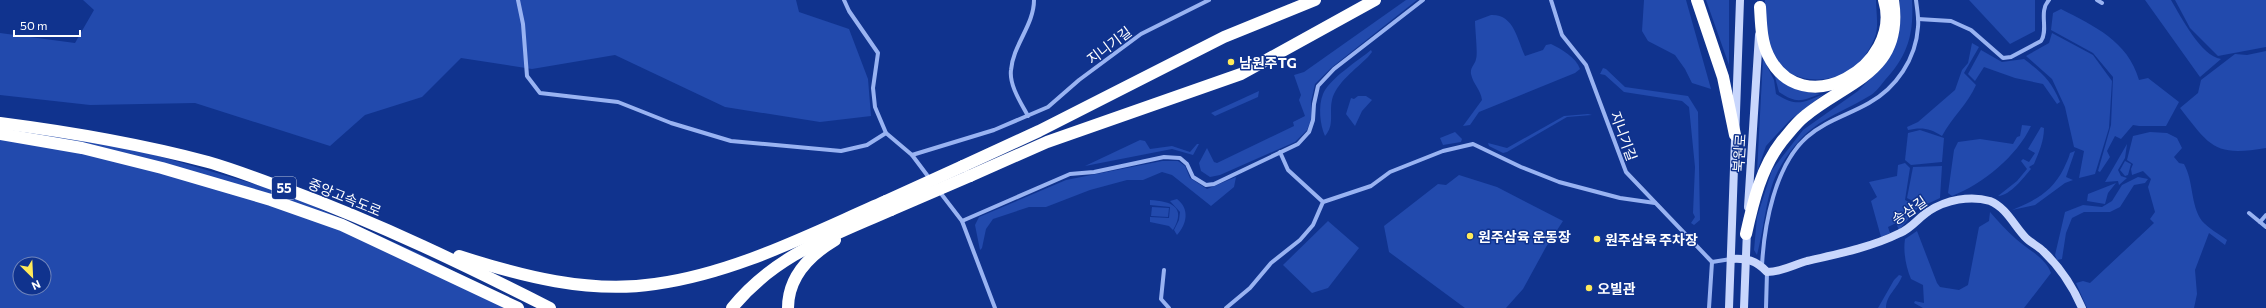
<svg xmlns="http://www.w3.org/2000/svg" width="2266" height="308" font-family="Commissioner,'Noto Sans KR',sans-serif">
<rect width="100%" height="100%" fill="#10338e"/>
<!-- green -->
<g fill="#224aad" fill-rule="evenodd">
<polygon points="83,0 796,0 799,12 849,29 868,79 871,116 820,122 725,107 615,55 532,69 461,58 422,97 365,115 330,146 195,103 90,105 0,95 0,33 75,43 94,10"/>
<polygon points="1406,0 1417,0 1331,68 1315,84 1311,102 1312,117 1307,130 1295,142 1220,175 1210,177 1201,171 1199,163 1207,148 1214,162 1217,163 1294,126 1293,122 1305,116 1299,100 1301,95 1294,75 1304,72"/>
<polygon points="1644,0 1686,0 1711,89 1692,83 1685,69 1675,55 1648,41 1642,31"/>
<polygon points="1706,0 1729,0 1729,65"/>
<path d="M1765 0H1876C1876 11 1879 27 1875 37 1863 67 1841 82 1809 79 1799 78 1787 73 1779 65 1765 49 1764 20 1765 0Z"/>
<path d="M1900 0H1912C1914 34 1908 55 1885 80 1881 85 1876 92 1871 95 1833 118 1812 119 1785 159 1765 188 1766 222 1757 255L1754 250 1757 217 1772 170 1803 130 1858 91 1886 63 1899 35Z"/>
<polygon points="1969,0 2035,0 2035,31 2010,44"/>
<path d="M2145 0H2171C2181 17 2201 56 2221 59L2200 77Z"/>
<polygon points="2175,0 2266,0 2266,47 2218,56 2190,28"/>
<path d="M2061 9C2094 26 2128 41 2139 80L2148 78 2179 102 2166 126H2139L2133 125 2121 139 2115 136 2107 151 2110 157 2100 172 2098 171 2111 125 2113 77 2093 53 2051 30 2053 13Z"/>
<path d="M1491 15C1514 14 1517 39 1525 56L1543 50 1546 45 1551 44C1561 49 1576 57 1580 69L1575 73 1479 112 1470 125 1463 126 1482 100C1481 90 1473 84 1471 74 1470 67 1475 65 1476 59 1478 54 1475 29 1475 21Z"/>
<polygon points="2052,33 2093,55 2112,81 2109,128 2095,174 2079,178 2084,151 2074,147 2065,107 2052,79 2026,56 2049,43"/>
<path d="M1972 43 1979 47 1964 73 1976 85C1968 104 1952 117 1942 136 1930 128 1921 127 1908 130L1907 127 1918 122 1955 90 1962 70 1968 63Z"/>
<path d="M1371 50 1372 52 1368 57C1356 69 1336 83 1332 100 1329 113 1335 125 1325 136 1320 125 1318 106 1323 94 1329 79 1359 60 1371 50Z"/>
<path d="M1981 50 2002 62 2024 59C2042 73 2051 80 2060 102L2057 104 2043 84 2015 78 1984 67 1975 81 1968 74Z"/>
<path d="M2266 51V148C2214 157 2210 146 2180 108L2198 93 2201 80 2235 54 2247 55Z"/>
<path d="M1763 58 1774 80 1776 94C1797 107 1802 103 1824 94L1790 120 1766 146 1757 172Z"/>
<polygon points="1603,68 1606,69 1625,87 1688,96 1698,112 1700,220 1694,225 1691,223 1695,217 1693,213 1695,167 1689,107 1682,101 1624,92 1605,75 1600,74"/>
<path d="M1774 73C1787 89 1800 91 1820 94 1801 101 1797 104 1779 92Z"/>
<polygon points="1259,91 1258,97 1215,116 1211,113"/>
<polygon points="1358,96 1366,96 1372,100 1362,111 1355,126 1346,114 1351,98 1354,99"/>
<polygon points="1588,114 1592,115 1567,117 1507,152 1503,153 1489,146 1488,143 1507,148 1564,116"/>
<path d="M2022 125 2031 126C2017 156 1983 184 1952 196L1948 193 1954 150 1958 142 1980 139 2013 144 2017 137 2020 136Z"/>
<path d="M2041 127 2044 128C2044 141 2039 152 2034 164L2029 167 2031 169C2023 178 2011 195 1998 196L2017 181 2027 169 2021 161 2023 159 2029 162 2035 153 2028 149Z"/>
<path d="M0 128 94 140 155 155 282 192 420 254 527 308H0ZM20 264H44V288H20Z"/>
<polygon points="1920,130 1944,138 1942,162 1911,165 1905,160 1908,133"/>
<polygon points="1455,132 1462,139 1461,142 1443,145 1440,138"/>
<path d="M2150 132 2167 133 2177 138 2182 148 2174 157 2179 163 2184 164C2194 182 2190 204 2202 221 2208 228 2219 234 2227 240L2225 245 2209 233 2195 270 2197 294 2194 308H2087L2076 283 2083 281 2090 283 2154 223 2150 219 2155 212 2148 187 2151 179 2143 171 2132 175 2131 169 2133 164 2127 160 2133 136Z"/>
<polygon points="1140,140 1145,141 1150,149 1172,146 1190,152 1197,144 1199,144 1193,155 1172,149 1085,166"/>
<polygon points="2127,144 2125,158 2118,170 2121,176 2127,178 2119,185 2118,181 2105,182"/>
<path d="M2075 151 2066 177 2073 180 2065 183 2035 205 2012 210C2036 200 2052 192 2064 168 2066 163 2069 158 2070 153Z"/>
<polygon points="1162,161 1178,161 1185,166 1190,178 1207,189 1236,177 1234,187 1211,206 1172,175 1162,172 1143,180 1127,180 1090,190 1046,207 1029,207 993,219 986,229 982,248 980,250 975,225 979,217 1066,180"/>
<polygon points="2125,161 2131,164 2128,175 2125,176 2120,170"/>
<polygon points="1905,163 1910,168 1905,200 1919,207 1899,230 1896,223 1888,227 1890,233 1881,237 1871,201 1877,197 1869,182 1897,176 1898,165"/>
<polygon points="1942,166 1940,198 1923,206 1907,198 1913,167"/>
<polygon points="1459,175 1497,187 1563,221 1546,247 1523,289 1506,308 1465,308 1389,252 1384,226 1438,184 1446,185"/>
<polygon points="2138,177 2148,179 2145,183 2134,185 2120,207 2110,212 2084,212 2072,218 2066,233 2062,259 2057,260 2055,255 2065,212 2083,205 2102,207 2112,201 2122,185"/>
<polygon points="2116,183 2108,193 2105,204 2087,201 2088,194"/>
<path d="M1177 199C1190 209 1187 224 1177 235L1174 230 1179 220 1180 212 1170 201Z"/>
<path d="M1150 200C1171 201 1187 207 1173 230L1169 226 1150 222V217L1169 218 1170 207 1150 205Z"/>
<polygon points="1152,207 1169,208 1168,217 1151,216"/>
<path d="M1990 212C1998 221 2007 231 2016 239 2028 250 2045 257 2051 273L2024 308H1923L1914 303 1915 301 1924 303 1923 285 1911 279C1906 267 1903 252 1905 239L1917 231 1937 283 1940 287 1959 290 1968 285 1979 227 1989 221Z"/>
<polygon points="1328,221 1359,248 1328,288 1312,293 1283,265"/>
<path d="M1899 275 1902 276C1898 288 1886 295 1886 308H1878L1894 280Z"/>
</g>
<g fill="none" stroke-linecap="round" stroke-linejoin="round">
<!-- street -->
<g stroke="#99b3f2" stroke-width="4">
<polyline points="518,0 523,24 527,76 540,93 618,102 671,123 731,141 841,151 867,145 886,133"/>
<polyline points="844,0 849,11 878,53 873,88 875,107 886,133 912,155 930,179"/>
<polyline points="1551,0 1562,35 1586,65 1626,172 1712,262 1731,259"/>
<polyline points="2097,0 2102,3"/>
<path d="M1918 19 1951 21 1971 30 2003 58 2011 57 2041 41C2049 29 2038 12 2049 0"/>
<path d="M1028 116C1021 103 1009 85 1011 70 1013 45 1034 25 1034 0"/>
<polyline points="1280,152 1288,170 1323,202"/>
<polyline points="912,155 994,130 1048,107 1079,80 1141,34 1209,0"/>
<polyline points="939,191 962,221 995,308"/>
<polyline points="2249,213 2266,227"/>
<polyline points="962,221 1070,174 1094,172 1164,157 1180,158 1187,164 1193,177 1206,185 1214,184 1298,144 1309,132 1313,120 1314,104 1318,86 1334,69 1423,0"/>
<polyline points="2260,222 2266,215"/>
<path d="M1762 266C1764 225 1775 165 1807 137 1825 121 1848 115 1869 103 1896 88 1916 59 1918 27 1919 19 1917 9 1916 0"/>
<polyline points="1164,270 1161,299 1169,308"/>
<polyline points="1226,308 1250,288 1271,263 1300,240 1313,225 1323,202 1371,186 1390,172 1443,151 1473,144 1521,167 1559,182 1620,198 1655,203"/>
<polyline points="1709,308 1712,262"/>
<polyline points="1766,308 1767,272"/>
</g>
<!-- secondary -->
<g stroke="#c8d6fc" stroke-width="8">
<polyline points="1748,207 1759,35"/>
<path d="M1731 259C1746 258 1756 260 1767 272 1782 272 1793 265 1807 261 1838 254 1872 247 1900 233 1912 228 1919 217 1929 211 1946 200 1970 195 1990 201 2006 207 2015 227 2026 238 2031 243 2038 246 2043 251 2060 267 2073 287 2082 308"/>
<polyline points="1729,308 1740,0"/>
<polyline points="1744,308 1747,230"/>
</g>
<!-- highway -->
<g stroke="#fff" stroke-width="12">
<polyline points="1697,0 1723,77 1735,135"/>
<path d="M1760 7C1761 22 1761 41 1768 55 1801 125 1904 66 1884 0"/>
<path d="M0 123C70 132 140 144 208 162 236 170 264 181 291 191 380 224 465 265 550 308"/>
<polyline points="0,134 82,148 162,168 271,200 342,225 518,308"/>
<polyline points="963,166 1039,131 1224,37 1315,0"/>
<polyline points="970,176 1047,142 1241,74 1375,0"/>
<path d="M1746 234C1753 202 1761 168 1782 141 1789 133 1796 123 1805 116 1849 80 1904 72 1893 0"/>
<path d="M459 256C521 276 589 294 655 284 736 273 812 233 886 201"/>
<path d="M732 308C775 255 830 237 891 210"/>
<path d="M788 308C788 277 810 255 835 240"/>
</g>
<!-- highway-bridge -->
<g stroke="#fff" stroke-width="12">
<polyline points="886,201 963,166"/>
<polyline points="891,210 970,176"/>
</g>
</g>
<!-- markers -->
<g fill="#ffea5a" stroke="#10338e" stroke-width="1.5">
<circle cx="1231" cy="62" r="4"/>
<circle cx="1470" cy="236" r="4"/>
<circle cx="1597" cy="239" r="4"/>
<circle cx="1589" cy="288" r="4"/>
</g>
<g text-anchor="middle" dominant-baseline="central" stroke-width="3" stroke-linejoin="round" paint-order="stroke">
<!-- shield labels -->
<rect fill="#10338e" stroke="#b7c2dd" stroke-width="1" x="272" y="177" width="24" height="22" rx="3"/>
<g font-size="13" font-weight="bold" fill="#fff">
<text x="284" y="188">55</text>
</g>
<!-- street labels -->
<g font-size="14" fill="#fff" stroke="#10338e">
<text transform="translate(1109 45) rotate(-37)">지니기길</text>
<text transform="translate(1624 136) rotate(70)">지니기길</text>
<text transform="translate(1739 153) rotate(-86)">북원로</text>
<text transform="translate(345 197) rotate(22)">중앙고속도로</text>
<text transform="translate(1909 210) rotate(-34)">송삼길</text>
</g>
<!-- poi labels -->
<g font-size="14" font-weight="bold" fill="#fff" stroke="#10338e" text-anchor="start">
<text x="1239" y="62">남원주TG</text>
<text x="1478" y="236">원주삼육 운동장</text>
<text x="1605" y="239">원주삼육 주차장</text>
<text x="1597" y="288">오빌관</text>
</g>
</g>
<!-- north arrow -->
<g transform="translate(32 276) rotate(156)"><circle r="19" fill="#10338e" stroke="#7085bb"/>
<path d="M0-3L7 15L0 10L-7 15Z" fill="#ffea5a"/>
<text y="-6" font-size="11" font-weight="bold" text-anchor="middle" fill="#ffffff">N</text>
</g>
<!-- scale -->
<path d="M14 30v6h66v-6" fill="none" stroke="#ffffff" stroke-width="2"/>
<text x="20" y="30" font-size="12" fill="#ffffff" stroke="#10338e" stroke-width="3" paint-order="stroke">50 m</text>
</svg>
